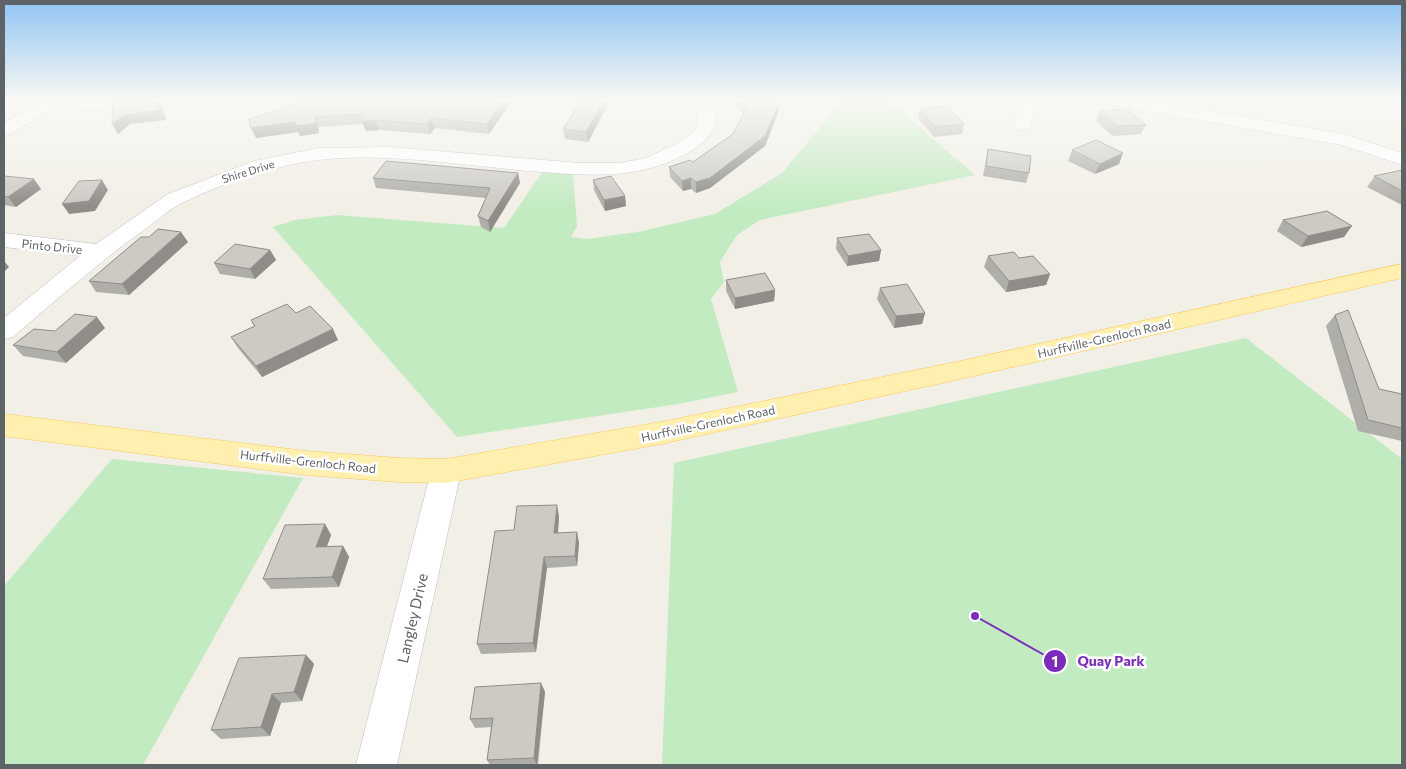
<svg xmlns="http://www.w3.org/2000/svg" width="1406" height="769" font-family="Commissioner,sans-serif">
<rect width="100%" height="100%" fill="#f2efe7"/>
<!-- green -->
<g fill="#c3ebc2">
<polygon points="834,99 887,99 975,175 760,220 737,235 720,262 724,282 711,299 738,392 678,404 457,437 273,227 295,220 337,215 504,228 543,171 573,173 577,226 571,237 586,239 638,232 715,214 782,173 841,103"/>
<polygon points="1246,338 1402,459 1402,765 662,765 674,463"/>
<polygon points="112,459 303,478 143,765 4,765 4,586"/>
</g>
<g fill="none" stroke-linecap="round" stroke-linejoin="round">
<!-- minor casing -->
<g stroke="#b9bdc1" stroke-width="1">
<g id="minor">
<polygon points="44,99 162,99 160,103 154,104 94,110 49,111 10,134 4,135 4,123"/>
<path d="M687 99H705C728 119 710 140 689 152 637 182 585 175 528 171 463 165 382 152 318 160 272 166 226 182 184 202 170 208 157 221 144 230 98 263 56 300 13 337L4 339V318L80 256 4 247V233L96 244 168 194 254 161 319 148 391 147 579 163H620L646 158 676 144 693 133 698 123 697 110Z"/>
<polygon points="1026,99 1049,99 1047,103 1037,107 1029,129 1023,130 1017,129 1014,125 1020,104"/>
<polygon points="1100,99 1139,99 1343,134 1402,153 1402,165 1342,145 1108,104 1102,103"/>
<polygon points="446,459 457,462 461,471 397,765 356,765 431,471 435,462"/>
</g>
</g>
<!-- major casing -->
<g stroke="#fdc955" stroke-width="1">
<polygon id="major" points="1402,264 1402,278 956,380 661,444 446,483 399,482 306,475 4,436 4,414 306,451 399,458 446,459 661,422 956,362"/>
</g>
<!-- minor -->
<use href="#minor" fill="#fff" fill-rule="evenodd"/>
<!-- major -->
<use href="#major" fill="#fff0af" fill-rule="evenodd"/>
</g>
<!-- wall -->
<g fill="#b0aea9">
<polygon points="513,99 489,134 435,128 430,134 379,130 366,131 363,124 318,127 319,133 300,136 298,132 256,138 300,103"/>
<polygon points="582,99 611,99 588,142 565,139 563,129"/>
<polygon points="731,99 774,99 779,103 778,113 765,146 710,188 696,193 691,189 683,191 670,177 669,167 693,162 733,134 743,114"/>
<polygon points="920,109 964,124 962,134 934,137 918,118"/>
<polygon points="1100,111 1146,125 1141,134 1113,136 1096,121"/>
<polygon points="988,149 1029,173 1026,183 983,176 986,160"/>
<polygon points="1072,150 1119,164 1095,174 1068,161"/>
<polygon points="1402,170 1402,205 1367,187 1375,176"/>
<polygon points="518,173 520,183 490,232 481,227 478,216 486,198 376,188 373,178"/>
<polygon points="4,176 41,189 16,207 4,205"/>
<polygon points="593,180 625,196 626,206 605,211 594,190"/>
<polygon points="1283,220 1344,237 1301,247 1277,231"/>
<polygon points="837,238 881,250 879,261 847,266 836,249"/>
<polygon points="188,242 129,295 96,292 89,281"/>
<polygon points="270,250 276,260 255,279 220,274 214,263"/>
<polygon points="988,256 1050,274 1046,285 1006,292 984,267"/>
<polygon points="726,280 775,290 774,301 735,309 726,291"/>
<polygon points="880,288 925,313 922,324 894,328 877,299"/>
<polygon points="296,313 338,340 262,377 238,348 231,337 254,326 251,320"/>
<polygon points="1335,315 1379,389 1402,394 1402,441 1358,431 1326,326"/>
<polygon points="105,328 66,363 23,356 13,345 55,331"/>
<polygon points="559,516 558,533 577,532 579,543 577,566 547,568 536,652 481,654 477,644"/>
<polygon points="325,524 331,535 327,546 343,546 349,557 339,587 271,589 263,579"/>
<polygon points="306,655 314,664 302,701 281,703 270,736 221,739 211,730"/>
<polygon points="541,683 545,692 538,765 490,765 487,760 491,727 475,728 470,719"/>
</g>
<!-- shaded-wall -->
<g fill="#908d89">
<polygon points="157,99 159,99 161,104 166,120 130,124 118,134 112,124 125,115"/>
<polygon points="504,99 513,99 489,134 487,124"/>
<polygon points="605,99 611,99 588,142 586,132"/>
<polygon points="779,103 778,113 765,146 710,188 696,193 696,182"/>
<polygon points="315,117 318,127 319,133 300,136 298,132 256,138 251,128 295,122"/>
<polygon points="432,118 435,128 430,134 427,124"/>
<polygon points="376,120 379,130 366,131 362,121"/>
<polygon points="1123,153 1119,164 1095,174 1100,164"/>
<polygon points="518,173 520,183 490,232 488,221"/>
<polygon points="691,178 691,189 683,191 682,181"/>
<polygon points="34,179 41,189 16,207 8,197"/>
<polygon points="102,180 108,190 95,211 69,214 62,204"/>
<polygon points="625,196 626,206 605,211 604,200"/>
<polygon points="1352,226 1344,237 1301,247 1308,236"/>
<polygon points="181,232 188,242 129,295 122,284"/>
<polygon points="270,250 276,260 255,279 250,269"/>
<polygon points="881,250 879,261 847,266 848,256"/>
<polygon points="4,261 9,267 4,272"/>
<polygon points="1050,274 1046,285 1006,292 1009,281"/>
<polygon points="775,290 774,301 735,309 735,298"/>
<polygon points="925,313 922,324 894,328 896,316"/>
<polygon points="97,317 105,328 66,363 57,352"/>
<polygon points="333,329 338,340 262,377 256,366"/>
<polygon points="557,505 559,516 557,544 554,533"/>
<polygon points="325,524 331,535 323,557 316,547"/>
<polygon points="577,532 579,543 577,566 575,556"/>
<polygon points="343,546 349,557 339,587 332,577"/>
<polygon points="544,557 547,568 536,652 533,643"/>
<polygon points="306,655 314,664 302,701 294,692"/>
<polygon points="541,683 545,692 537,765 534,758"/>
<polygon points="272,694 281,703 270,736 261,727"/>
</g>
<!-- building -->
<g fill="#cdcac4" stroke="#908d89">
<polygon points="118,99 157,99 160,110 125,115 112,124 113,100"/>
<polygon points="299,99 504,99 487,124 432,118 427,124 376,120 362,121 363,114 315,117 316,123 296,126 295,122 251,128 249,119 300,103"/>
<polygon points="582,99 605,99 586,132 563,129"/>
<polygon points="740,99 774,99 779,103 765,136 710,178 696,182 691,178 682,181 669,167 690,160 693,162 733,134 747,107"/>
<polygon points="947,106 964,124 936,127 920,109"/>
<polygon points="1127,109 1146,125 1117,126 1100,111"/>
<polygon points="1096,140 1123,153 1100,164 1072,150"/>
<polygon points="988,149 1031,156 1029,173 986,166"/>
<polygon points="386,161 518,173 488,221 478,216 490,188 373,178"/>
<polygon points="1402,170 1402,191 1374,176"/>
<polygon points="4,176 34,179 8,197 4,196"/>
<polygon points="611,176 625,196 604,200 593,180"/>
<polygon points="102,180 89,201 62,204 79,181"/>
<polygon points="1327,211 1352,226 1308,236 1283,220"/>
<polygon points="158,229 181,232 122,284 89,281 141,237 149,237"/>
<polygon points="869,234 881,250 848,256 837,238"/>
<polygon points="235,244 270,250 250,269 214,263"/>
<polygon points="1014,252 1019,258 1033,256 1050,274 1009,281 988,256"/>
<polygon points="765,273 775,290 735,298 726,280"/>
<polygon points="907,284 925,313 896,316 880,288"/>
<polygon points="287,304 296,313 310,306 333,329 256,366 231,337 255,326 251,320"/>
<polygon points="1348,310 1379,389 1402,394 1402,428 1368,420 1335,315"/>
<polygon points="75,314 97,317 57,352 13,345 34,329 55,331"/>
<polygon points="557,505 554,533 577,532 575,556 544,557 533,643 477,644 495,531 514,530 517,506"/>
<polygon points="325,524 316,547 343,546 332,577 263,579 285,525"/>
<polygon points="306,655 294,692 272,694 261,727 211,730 239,658"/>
<polygon points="541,683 534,758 487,760 493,718 470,719 475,687"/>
</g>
<!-- sky -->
<linearGradient id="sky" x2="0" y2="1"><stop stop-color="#8fc4f1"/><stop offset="0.48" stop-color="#f9f8f4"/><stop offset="1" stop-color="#f9f8f4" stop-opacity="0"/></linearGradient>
<rect width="1406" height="207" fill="url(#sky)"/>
<g text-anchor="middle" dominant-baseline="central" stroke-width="5" stroke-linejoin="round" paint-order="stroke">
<!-- far-street labels -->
<g font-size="11" fill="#5e6368" stroke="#fff">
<text transform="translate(248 171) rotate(-17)">Shire Drive</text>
</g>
<!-- street labels -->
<g font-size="12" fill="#5e6368" stroke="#fff">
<text transform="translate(52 246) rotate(6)">Pinto Drive</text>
<text transform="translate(1104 338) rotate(-13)">Hurffville-Grenloch Road</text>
<text transform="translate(708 423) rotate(-12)">Hurffville-Grenloch Road</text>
<text transform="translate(308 461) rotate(6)">Hurffville-Grenloch Road</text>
</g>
<!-- near-street labels -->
<g font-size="15" fill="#5e6368" stroke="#fff">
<text transform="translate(412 618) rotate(-77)">Langley Drive</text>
</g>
</g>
<!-- callouts -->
<path fill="none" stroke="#7b2cbf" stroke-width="2" d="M975 616L1055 661"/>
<g fill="#7b2cbf" stroke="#fff" stroke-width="2">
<circle cx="975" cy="616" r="5"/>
<circle cx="1055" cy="661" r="12"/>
</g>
<g font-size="15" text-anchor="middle" font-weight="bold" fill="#fff">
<text x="1055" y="667">1</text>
</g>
<g font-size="14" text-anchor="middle" font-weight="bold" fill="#7b2cbf" stroke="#fff" stroke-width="5" stroke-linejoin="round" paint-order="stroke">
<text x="1111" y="666">Quay Park</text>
</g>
<!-- border -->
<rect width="1406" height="769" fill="none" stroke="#5e6368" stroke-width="10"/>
</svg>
